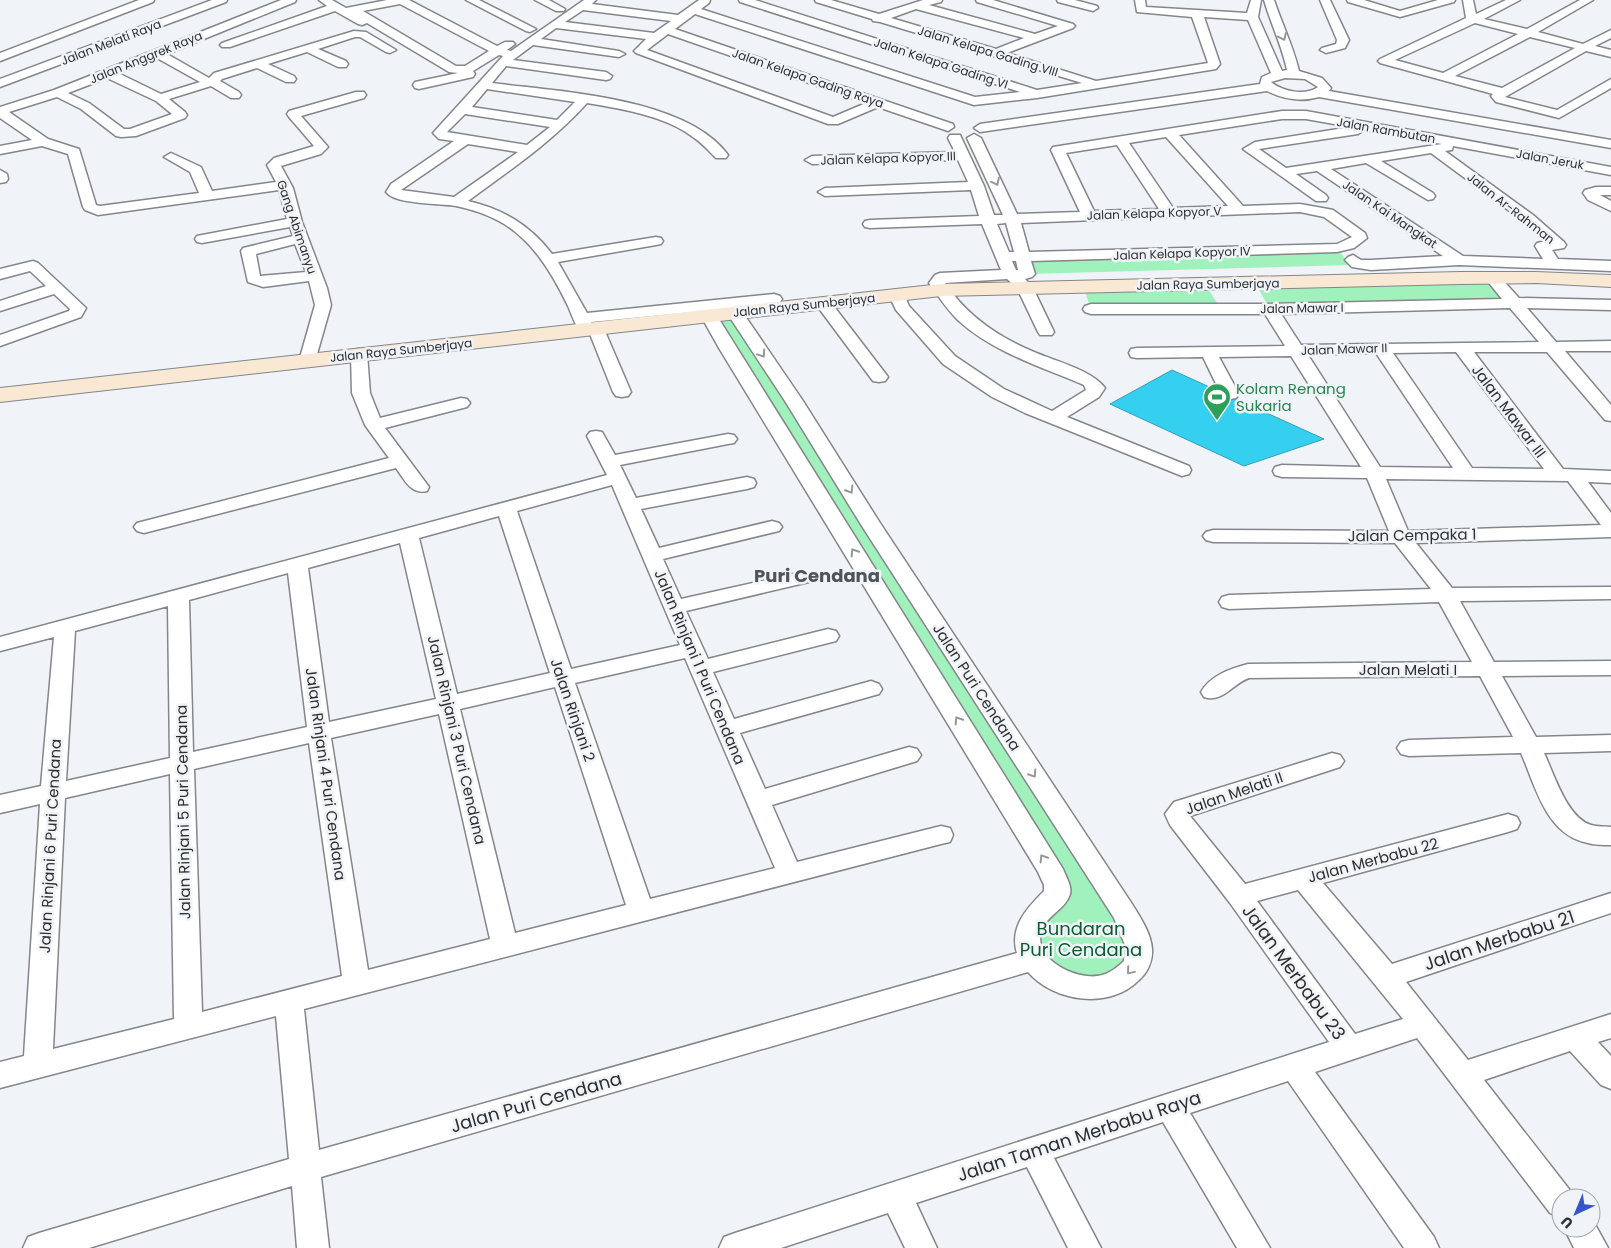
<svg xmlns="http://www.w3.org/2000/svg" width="1611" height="1248" font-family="Poppins,sans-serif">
<rect width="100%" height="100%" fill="#f0f3f7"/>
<!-- green -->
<g fill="#a0f1bc">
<polygon points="1337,248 1350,265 1027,274 1023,257"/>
<polygon points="1493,278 1513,303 1270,309 1255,283"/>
<polygon points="1205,284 1221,309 1091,309 1083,286"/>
<polygon points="735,313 1139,953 1088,988 1029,947 1057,893 709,316"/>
</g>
<!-- water -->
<polygon fill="#35d0f0" stroke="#33a0b6" points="1172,370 1324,439 1244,466 1110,404"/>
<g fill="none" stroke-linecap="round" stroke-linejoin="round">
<!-- street casing -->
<g stroke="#84868a" stroke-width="3">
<g id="street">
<polygon points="139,0 154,0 153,2 0,61 0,53"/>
<polygon points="212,0 227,0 226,2 0,87 0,79"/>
<path d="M281 0H296L295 2 167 54 209 78 214 73 354 31 366 32 396 50 390 53 386 52 360 37H355L318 49 346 61 348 64 346 67H338L307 52 268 64 294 76 296 79 294 82H286L257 68 222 79 220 81 239 92 241 95 239 98H231L211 86 169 99 185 112 187 115 185 118 136 136 121 137 116 136 81 109 57 97 9 112 48 139 79 149 96 205 100 206 199 193 190 172 164 157 171 153 201 167 212 191 276 182 267 165 274 158 314 146 289 117 287 114 289 111 356 92H364L366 95 364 98 301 116 328 147 321 154 281 166 293 188 302 222 327 288 331 305 315 361 313 365H301L299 361 315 305 309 281 263 287 248 282 241 251 243 248 293 236 290 227 202 243 197 242 195 239 197 236 287 219 279 190 98 215 85 210 83 207 68 154 42 146 0 154V146L32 140 0 118V107L54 90ZM157 58 200 82 161 94 118 73ZM107 78 156 101 172 114 130 129H124L89 103 68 93ZM295 244 306 272 260 276 256 254Z"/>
<path d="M319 0H332L346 8 387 0H409L497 46 505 42H513L515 44 507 50 511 51 584 0H596L592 4 678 15 699 0H710L709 3 701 9 975 97 1020 92 740 2 739 0H755L1037 90 1082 83 880 22 873 21 872 19 816 2 815 0H831L879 14 923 0H942L941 2 929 5 1035 34 1058 26 977 2 976 0H993L1073 24 1075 26 1073 28 1007 53 1096 81 1208 63 1192 17 1137 12 1135 0H1145L1146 7 1247 13 1251 0H1261L1258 17 1282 71 1287 70C1282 46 1271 24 1264 0H1274C1282 24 1293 46 1299 71L1322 78 1331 88 1329 91 1611 140V148L1319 97C1302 102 1283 99 1267 91L980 132 974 128 980 124 1260 84 1262 77 1271 73 1248 20 1204 17 1220 64 1216 69 1037 98 974 105 695 14 675 29 953 124 954 127 948 131 878 107 838 124H828L636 53 634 51 646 39 556 28 541 39 619 51 625 54 619 57 533 45 513 60 606 72 612 76 610 79 606 80 506 66 492 83C559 92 686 97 728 155L726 158H716C708 150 700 141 690 135 665 116 618 108 587 103 552 142 510 170 468 201 503 209 530 225 552 254L656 237 661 238 663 241 661 244 656 245 558 262 587 313 774 294 780 296 782 299 780 302 774 304 591 322 593 325 602 326 604 329 631 392 628 396 622 397 616 396 613 392 590 334 581 333C575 325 572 315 568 306 552 273 532 239 499 221 486 214 471 209 456 206 440 203 396 205 386 192L391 184 454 141 439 139 433 133 503 56 499 55 473 71 475 74 473 77 419 89 415 88 413 85 415 82 458 73 449 72 367 23 362 25 358 24 335 11 230 47H222L220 45 222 43 327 6ZM400 4 489 51 465 66H456L363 11ZM916 9 1024 38 996 49 891 18ZM583 10 671 21 654 33 565 22ZM668 34 866 103 833 117 647 50ZM1285 78 1305 79 1318 87C1306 96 1283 92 1271 82ZM487 89 575 102 557 120 472 107ZM465 114 550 127 527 145 447 132ZM468 144 518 152 454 197 401 190Z"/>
<polygon points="466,0 479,0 536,29 530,32 526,31"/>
<polygon points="535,0 549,0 565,9 564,11 556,11"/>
<polygon points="1057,0 1075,0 1097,6 1098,8 1093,11 1058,2"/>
<polygon points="1320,0 1330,0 1349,40 1345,48 1326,53 1320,50 1322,48 1336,44 1337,40"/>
<polygon points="1347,0 1364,0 1400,11 1438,0 1455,0 1454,2 1400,17 1348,2"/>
<path d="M1463 0H1473L1476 14 1506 0H1520L1484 19 1527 29 1580 0H1593L1538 32 1583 44 1611 30V38L1595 46 1611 50V57L1586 51 1505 97 1557 110 1611 79V88L1559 118 1496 102 1491 96 1493 94 1380 63 1378 61 1380 59 1466 18ZM1475 23 1518 34 1443 73 1395 60ZM1530 37 1575 48 1502 88 1455 76Z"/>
<path d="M1282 111H1306L1611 167V175L1453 146 1452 150 1445 151 1533 215 1564 242 1566 245 1564 248 1552 250 1558 259 1611 261V271L1459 265 1371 270 1352 267 1345 260 1348 257 1353 255 1361 260H1371L1443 256 1317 171 1296 174 1326 195 1328 198 1326 201H1316L1243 149 1255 142 1351 127 1306 119H1282L1179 135 1243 206 1300 204 1328 209 1333 210 1365 233 1367 238 1354 248 1337 252 1031 261 1035 274 1032 277 1025 279 1032 286 1054 332 1052 335H1040L1038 332 1017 288 1007 279 945 283C967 316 998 337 1034 352 1055 361 1092 370 1105 388L1099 397 1067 417 1189 466 1191 470 1189 474 1182 476 1025 413 992 397 943 364 896 310 889 295 891 292H903L909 306 955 356 1004 389 1052 411 1086 390 1084 385C1042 367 995 353 960 322 948 311 939 297 929 283L935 275 940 273 1001 270 982 224 870 228 865 227 863 224 865 221 870 220 979 216 971 190 825 196 818 192 825 188 968 182 958 160 812 164 805 160 812 156 955 152 948 138 950 135H960L984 186 994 215H1003L967 138 974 134 981 138 1017 214 1080 212 1051 150 1053 147ZM1364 130 1442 144 1286 168 1259 149 1358 134ZM1166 137 1228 206 1173 208 1129 143ZM1117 145 1159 209 1094 211 1066 153ZM1431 153 1523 221 1546 241 1537 243 1535 246 1543 259 1463 256 1331 169 1366 163 1428 200 1433 199 1435 196 1433 193 1381 161ZM1300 212 1324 217 1352 237 1337 244 1029 252 1021 223ZM1006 223 1014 252H1009L997 224ZM1012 261H1016L1018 270H1016Z"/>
<polygon points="0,170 7,174 8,179 6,182 0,183"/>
<polygon points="1596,187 1611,187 1611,195 1600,195 1611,201 1611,211 1588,200 1583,193 1585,190"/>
<polygon points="33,261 38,263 86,308 81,317 0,346 0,335 69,311 70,309 54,294 0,311 0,301 46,286 30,271 0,279 0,269"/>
<path d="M1493 273 1498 275 1519 298 1611 300V310L1527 308 1556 342 1611 341V351H1565L1611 405V421L1605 420 1547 352H1474L1563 469 1611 471V483L1588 482 1611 513V537L1416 543 1452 588 1611 587V599L1460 601 1494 662 1611 661V675L1502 676 1536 737 1611 735V751L1544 753C1554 774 1567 818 1591 825 1597 827 1605 826 1611 827V845C1603 845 1595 845 1588 843 1546 835 1536 787 1521 753L1409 756 1401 754 1397 748 1401 742 1409 740 1513 737 1480 676 1249 678C1232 684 1223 703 1204 697L1201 692C1211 675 1230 669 1248 664L1472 662 1439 602 1229 609 1222 607 1219 602 1222 597 1229 595 1431 589 1395 543 1213 542 1206 540 1203 536 1206 532 1213 530 1389 531 1367 478 1282 477 1275 475 1273 471 1275 467 1282 465 1361 467 1291 356 1219 357 1239 394 1236 398 1230 399 1224 398 1221 394 1203 357 1137 358 1131 357 1129 353 1131 349 1137 348 1285 346 1265 314H1091L1085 312 1083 309 1085 306 1091 304H1270L1502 299 1485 278 1488 275ZM1510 308 1539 342 1301 345 1281 314ZM1456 352 1544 469 1472 468 1393 353ZM1376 353 1453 468 1380 467 1308 355ZM1386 479 1568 481 1601 525 1408 531Z"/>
<polygon points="823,298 829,300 885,373 888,377 885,381 879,382 873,381 815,303 817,300"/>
<path d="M735 308 741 310 803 401 880 523 1132 904C1140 917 1151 933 1152 949 1153 961 1147 973 1139 980 1110 1010 1054 1002 1028 972L321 1177 329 1248H297L292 1186 89 1248H23L28 1237 39 1233 289 1159 276 1016 0 1088V1062L24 1056 40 804 0 813V795L41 786 54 637 0 651V637L607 475 587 436 590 432 596 431 602 432 615 455 728 434 734 435 737 439 734 443 728 444 620 465 636 498 747 477 754 479 756 483 754 487 747 489 641 509 659 548 772 521 779 523 782 527 779 531 663 559 681 599 802 572 809 574 812 578 809 582 686 611 708 659 828 629 836 631 839 636 836 641 713 672 734 719 871 681 879 684 882 689 879 694 740 733 765 789 909 747 917 749 921 755 917 761 772 805 797 862 941 826 950 828 953 835 950 842 941 844 304 1009 319 1150 1017 953C1009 927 1027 908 1044 891V885L1038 872 719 348 701 316 703 313H715L717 316 1063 869C1066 877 1072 886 1070 894 1066 908 1049 915 1043 927 1030 953 1064 974 1087 976 1103 978 1112 972 1124 961L1125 945 1114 918 860 523 785 401 727 313 729 310ZM612 485 680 645 571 669 517 511ZM499 516 550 673 457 694 419 538ZM400 543 436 699 329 722 308 568ZM288 573 307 727 193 752 189 600ZM168 606 170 758 66 781 75 631ZM685 658 775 868 650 899 575 683ZM555 687 626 905 515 933 460 709ZM439 714 490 939 368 970 331 738ZM309 743 342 976 202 1012 194 769ZM170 774 174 1019 53 1049 65 798Z"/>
<path d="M359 349 365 350 367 354 370 393 380 418 461 398 467 399 470 403 467 407 385 428 429 487 427 491C411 495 404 479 396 468L144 533 137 531 134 527 137 523 389 458 365 425 352 393 351 354 353 350Z"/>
<path d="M1332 753 1340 755 1344 761 1340 767 1190 816 1245 884 1508 814 1517 817 1520 823 1517 829 1508 832 1323 883 1392 964 1611 893V913L1406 982 1468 1060 1611 1014V1038L1598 1042 1611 1056V1089L1601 1085 1570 1051 1484 1080 1572 1193 1574 1198H1561V1218L1550 1213 1417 1038 1315 1072 1434 1237 1439 1248H1404L1288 1081 1190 1113 1270 1248H1237L1163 1122 1054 1158 1101 1248H1068L1027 1167 916 1203 937 1248H905L888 1213 781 1248H719L724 1237 735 1233 1329 1042 1230 903 1170 825 1165 814 1174 802ZM1298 890 1403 1019 1355 1034 1257 901Z"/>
<polygon points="1591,1217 1608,1248 1574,1248 1564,1228 1591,1228"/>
</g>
</g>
<!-- secondary casing -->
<g stroke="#84868a" stroke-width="2">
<polygon id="secondary" points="1460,272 1536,272 1611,275 1611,287 1536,283 1460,284 941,296 0,402 0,388 941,284"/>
</g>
<!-- street -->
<use href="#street" fill="#fff" fill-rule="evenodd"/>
<!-- secondary -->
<use href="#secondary" fill="#f8e8d4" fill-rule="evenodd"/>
</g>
<!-- one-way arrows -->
<defs><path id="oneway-chevron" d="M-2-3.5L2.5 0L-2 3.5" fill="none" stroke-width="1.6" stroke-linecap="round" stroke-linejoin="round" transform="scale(1.25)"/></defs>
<g stroke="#969798">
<use href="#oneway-chevron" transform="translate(1283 37) rotate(65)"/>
<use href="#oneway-chevron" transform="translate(996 182) rotate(64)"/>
<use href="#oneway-chevron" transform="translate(762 354) rotate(56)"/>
<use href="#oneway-chevron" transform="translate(850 490) rotate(58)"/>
<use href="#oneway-chevron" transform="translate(854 552) rotate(-122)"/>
<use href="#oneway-chevron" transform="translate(958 720) rotate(-122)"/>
<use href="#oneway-chevron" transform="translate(1033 774) rotate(57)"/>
<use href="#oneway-chevron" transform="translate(1043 858) rotate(-122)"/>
<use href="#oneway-chevron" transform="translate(1130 971) rotate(130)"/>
</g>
<!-- icons -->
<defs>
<g id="stadium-pin" transform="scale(1.4375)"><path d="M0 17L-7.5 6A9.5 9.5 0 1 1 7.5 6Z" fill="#2e9e5b" stroke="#f0f3f7"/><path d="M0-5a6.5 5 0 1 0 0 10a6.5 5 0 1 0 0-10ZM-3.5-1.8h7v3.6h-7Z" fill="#fff"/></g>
</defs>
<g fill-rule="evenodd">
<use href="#stadium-pin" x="1217" y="397"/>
</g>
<g text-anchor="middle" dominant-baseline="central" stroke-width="5" stroke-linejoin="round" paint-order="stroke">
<!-- far-street labels -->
<g font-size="12" fill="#2d2f30" stroke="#f0f3f7">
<text transform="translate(111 42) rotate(-21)">Jalan Melati Raya</text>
<text transform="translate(988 51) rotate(17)">Jalan Kelapa Gading VIII</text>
<text transform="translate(146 57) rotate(-22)">Jalan Anggrek Raya</text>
<text transform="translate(941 63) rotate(18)">Jalan Kelapa Gading VI</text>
<text transform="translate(808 78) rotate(19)">Jalan Kelapa Gading Raya</text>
<text transform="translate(1386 130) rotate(10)">Jalan Rambutan</text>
<text transform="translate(888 158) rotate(-2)">Jalan Kelapa Kopyor III</text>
<text transform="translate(1550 159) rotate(10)">Jalan Jeruk</text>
<text transform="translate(1511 208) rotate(38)">Jalan Ar-Rahman</text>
<text transform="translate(1154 213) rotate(-2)">Jalan Kelapa Kopyor V</text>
<text transform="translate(1390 214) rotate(34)">Jalan Kai Mangkat</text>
<text transform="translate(297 227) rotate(71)">Gang Abimanyu</text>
<text transform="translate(1182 253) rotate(-2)">Jalan Kelapa Kopyor IV</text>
<text transform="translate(1208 284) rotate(-1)">Jalan Raya Sumberjaya</text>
<text transform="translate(804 305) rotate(-6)">Jalan Raya Sumberjaya</text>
<text transform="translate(1302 308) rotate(-1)">Jalan Mawar I</text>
<text transform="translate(1344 349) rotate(-2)">Jalan Mawar II</text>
<text transform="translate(401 350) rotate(-6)">Jalan Raya Sumberjaya</text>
</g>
<!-- leisure labels -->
<g font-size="15" fill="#27864d" stroke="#f0f3f7" text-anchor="start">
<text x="1236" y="388">Kolam Renang<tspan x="1236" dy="17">Sukaria</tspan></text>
</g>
<!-- street labels -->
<g font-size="15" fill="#2d2f30" stroke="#f0f3f7">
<text transform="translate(1509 411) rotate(53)">Jalan Mawar III</text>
<text transform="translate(1412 535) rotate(-1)">Jalan Cempaka 1</text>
<text transform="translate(700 667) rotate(67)">Jalan Rinjani 1 Puri Cendana</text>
<text x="1408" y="669">Jalan Melati I</text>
<text transform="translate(977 687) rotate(57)">Jalan Puri Cendana</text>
<text transform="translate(573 710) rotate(71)">Jalan Rinjani 2</text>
<text transform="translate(457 740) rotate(77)">Jalan Rinjani 3 Puri Cendana</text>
<text transform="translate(326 774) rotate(82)">Jalan Rinjani 4 Puri Cendana</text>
<text transform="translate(1234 793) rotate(-19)">Jalan Melati II</text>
<text transform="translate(183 812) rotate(-91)">Jalan Rinjani 5 Puri Cendana</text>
<text transform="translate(50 846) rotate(-87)">Jalan Rinjani 6 Puri Cendana</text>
<text transform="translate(1373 860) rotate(-15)">Jalan Merbabu 22</text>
</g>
<!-- quarter labels -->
<g font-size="18" font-weight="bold" fill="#515457" stroke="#f0f3f7">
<text x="817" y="575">Puri Cendana</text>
</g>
<!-- near-park labels -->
<g font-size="18" fill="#0d5932" stroke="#f0f3f7">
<text x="1081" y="928">Bundaran<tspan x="1081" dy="21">Puri Cendana</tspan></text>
</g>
<!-- near-street labels -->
<g font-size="18" fill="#2d2f30" stroke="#f0f3f7">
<text transform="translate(1499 940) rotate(-18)">Jalan Merbabu 21</text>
<text transform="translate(1294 972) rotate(54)">Jalan Merbabu 23</text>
<text transform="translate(536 1102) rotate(-16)">Jalan Puri Cendana</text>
<text transform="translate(1079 1136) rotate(-18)">Jalan Taman Merbabu Raya</text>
</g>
</g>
<!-- north arrow -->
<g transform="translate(1576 1213) rotate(224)"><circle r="24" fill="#f0f3f7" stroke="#a2a5a7"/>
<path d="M0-4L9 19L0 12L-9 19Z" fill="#3756c7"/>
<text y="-8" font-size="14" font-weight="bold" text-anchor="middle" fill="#2d2f30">U</text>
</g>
</svg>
